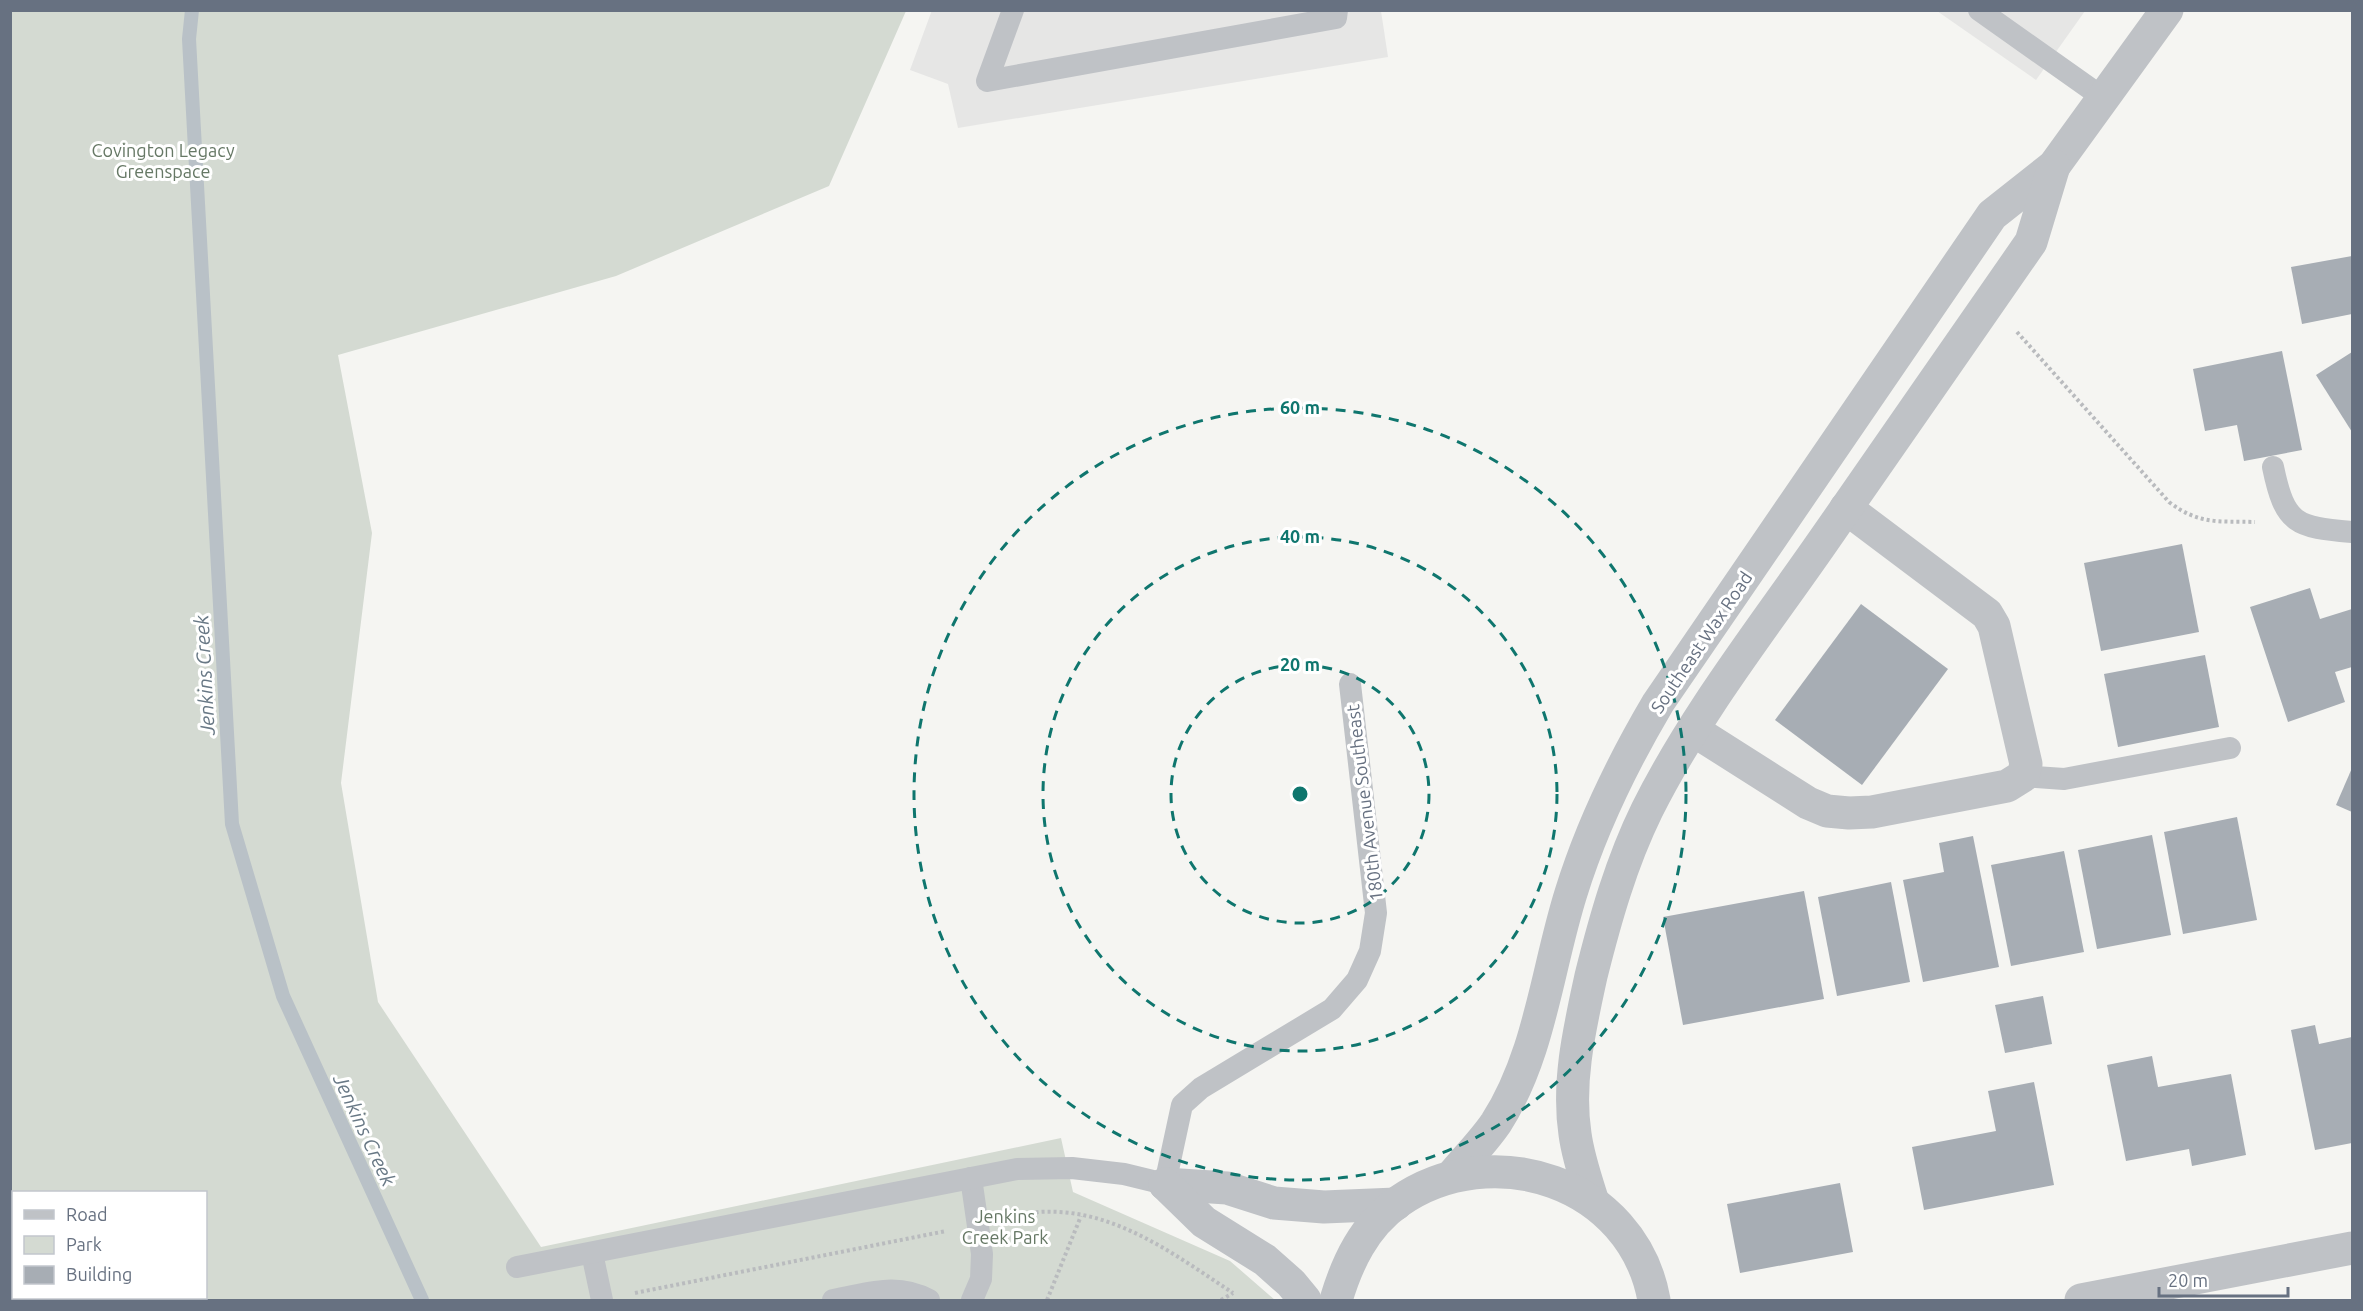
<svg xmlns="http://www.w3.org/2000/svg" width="2363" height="1311" font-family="Ubuntu,sans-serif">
<rect width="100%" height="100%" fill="#f5f5f2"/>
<!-- built -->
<g fill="#e6e6e5">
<polygon points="932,10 1381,11 1388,57 958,128 948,84 910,70"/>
<polygon points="1937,11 2085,11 2036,80"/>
</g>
<!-- green -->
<path fill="#d4dad2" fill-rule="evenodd" d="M10 11H906L829 186 616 276 338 355 372 533 341 783 378 1002 541 1247 1061 1138 1073 1192 1230 1261 1275 1300H11ZM14 1192H206V1298H14Z"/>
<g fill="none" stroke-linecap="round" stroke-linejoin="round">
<!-- stream -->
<polyline stroke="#b9c1c7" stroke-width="14" points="192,10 189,39 232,824 283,996 422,1300"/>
</g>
<!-- building -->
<g fill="#a7adb4">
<polygon points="2352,256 2352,314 2302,324 2291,267"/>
<polygon points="2282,351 2302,450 2244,461 2237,425 2205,431 2193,369"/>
<polygon points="2352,352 2352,432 2316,375"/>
<polygon points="2182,544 2199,632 2101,651 2084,563"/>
<polygon points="2310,588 2320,619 2352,609 2352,667 2335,672 2345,702 2288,722 2250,607"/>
<polygon points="1861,604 1948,669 1862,785 1775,720"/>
<polygon points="2205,655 2219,727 2118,747 2104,674"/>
<polygon points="2352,768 2352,812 2336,805"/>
<polygon points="2237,817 2257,920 2183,934 2164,832"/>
<polygon points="2152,835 2171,935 2097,949 2078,850"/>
<polygon points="1973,836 1999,967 1923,982 1903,880 1944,872 1939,843"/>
<polygon points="2064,851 2084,952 2011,966 1991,865"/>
<polygon points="1891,882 1910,982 1837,996 1818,897"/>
<polygon points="1804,891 1824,999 1683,1025 1663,917"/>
<polygon points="2043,996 2052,1044 2005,1053 1995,1005"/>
<polygon points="2315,1025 2319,1044 2352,1037 2352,1143 2315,1150 2291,1030"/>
<polygon points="2152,1056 2158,1087 2231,1074 2246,1155 2192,1166 2189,1149 2126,1161 2107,1065"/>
<polygon points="2034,1082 2054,1185 1924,1210 1912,1147 1996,1131 1988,1091"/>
<polygon points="1840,1183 1853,1252 1740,1273 1727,1204"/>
</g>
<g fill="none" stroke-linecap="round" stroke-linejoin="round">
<!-- path -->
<g stroke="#b9bbbe" stroke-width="4" stroke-dasharray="3 3" stroke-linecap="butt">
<path d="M2017 332 2169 502C2199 525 2219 521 2255 522"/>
<path d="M1012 1217C1021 1216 1030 1213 1039 1212 1113 1207 1175 1255 1233 1293"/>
<polyline points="635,1293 946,1231"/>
<polyline points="1047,1300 1081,1216"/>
<polyline points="1221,1300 1233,1293"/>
</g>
<!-- service -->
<g stroke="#bfc2c6" stroke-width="22">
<polyline points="1013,10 987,81 1336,18 1337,10"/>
<polyline points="1979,10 2102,97"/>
<path d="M2273 467C2285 525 2296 527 2352 532"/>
<polyline points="2023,776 2064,779 2230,748"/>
<polyline points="971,1178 982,1254 981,1279 972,1300"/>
<polyline points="592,1253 602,1300"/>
<polyline points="517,1267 1017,1169 1072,1168 1124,1174 1165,1184 1182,1105 1201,1088 1332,1009 1357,980 1370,951 1376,913 1350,684"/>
<path d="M833 1300C868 1294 896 1282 929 1300"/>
</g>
<!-- minor -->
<g stroke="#bfc2c6" stroke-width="33">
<polyline points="1693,730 1808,803 1827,811 1849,813 1872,812 2007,786 2023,776 2026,764 1994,626 1987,614 1846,508"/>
<polyline points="1165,1184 1227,1188 1274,1203 1324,1207 1396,1204"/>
<polyline points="1165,1184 1204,1222 1265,1260 1291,1283 1305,1300"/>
<polyline points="2081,1300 2352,1248"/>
</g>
<!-- tertiary -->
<g stroke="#bfc2c6" stroke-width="33">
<path d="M1452 1176C1466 1159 1483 1142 1496 1123 1540 1055 1547 969 1571 893 1592 825 1622 764 1658 703L1992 215 2054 166 2167 10"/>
<path d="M1593 1202C1586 1180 1578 1157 1575 1134 1567 1081 1580 1027 1591 976 1605 920 1621 863 1647 810 1695 714 1763 628 1824 540 1893 441 1962 341 2031 242L2054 166"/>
<path d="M1336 1300C1347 1263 1364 1226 1398 1202 1492 1136 1633 1182 1654 1300"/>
</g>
</g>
<!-- distance rings -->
<g fill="none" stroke="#0f766e" stroke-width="3" stroke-dasharray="10 8">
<circle cx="1300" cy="794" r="129"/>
<circle cx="1300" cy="794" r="257"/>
<circle cx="1300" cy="794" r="386"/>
</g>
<g text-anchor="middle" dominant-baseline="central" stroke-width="6" stroke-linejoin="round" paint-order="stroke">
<!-- park labels -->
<g font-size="18" fill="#667865" stroke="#fff">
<text x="163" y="150">Covington Legacy<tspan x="163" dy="21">Greenspace</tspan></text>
<text x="1005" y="1216">Jenkins<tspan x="1005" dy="21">Creek Park</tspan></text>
</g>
<!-- street labels -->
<g font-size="18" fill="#677181" stroke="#fff">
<text transform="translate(1701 642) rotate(-56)">Southeast Wax Road</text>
<text transform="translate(1364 803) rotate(-97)">180th Avenue Southeast</text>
</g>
<!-- water labels -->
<g font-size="20" font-style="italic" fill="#687885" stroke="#fff">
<text transform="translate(204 675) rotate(-93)">Jenkins Creek</text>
<text transform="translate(365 1130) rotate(65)">Jenkins Creek</text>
</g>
</g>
<circle cx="1300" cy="794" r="9" fill="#0f766e" stroke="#fff" stroke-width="3"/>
<g font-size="18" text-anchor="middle" font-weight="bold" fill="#0f766e" stroke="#fff" stroke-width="6" stroke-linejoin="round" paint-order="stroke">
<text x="1300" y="414">60 m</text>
<text x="1300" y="543">40 m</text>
<text x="1300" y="671">20 m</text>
</g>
<!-- border -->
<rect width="2363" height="1311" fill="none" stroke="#677181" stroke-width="24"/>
<!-- legend -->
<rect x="12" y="1191" width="195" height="108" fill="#ffffff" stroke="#c2c6cd" stroke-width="1.5"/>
<rect x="24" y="1210" width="30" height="9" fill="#bfc2c6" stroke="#c2c6cd" stroke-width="1.5"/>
<text x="66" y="1221" font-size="18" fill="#677181">Road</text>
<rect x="24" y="1236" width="30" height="18" fill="#d4dad2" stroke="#c2c6cd" stroke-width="1.5"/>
<text x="66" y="1251" font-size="18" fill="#677181">Park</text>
<rect x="24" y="1266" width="30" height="18" fill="#a7adb4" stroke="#c2c6cd" stroke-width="1.5"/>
<text x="66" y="1281" font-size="18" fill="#677181">Building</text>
<!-- scale -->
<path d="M2159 1287v9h129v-9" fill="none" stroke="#677181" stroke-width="3"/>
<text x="2168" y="1287" font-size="18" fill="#677181" stroke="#ffffff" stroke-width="4.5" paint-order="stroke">20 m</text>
</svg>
